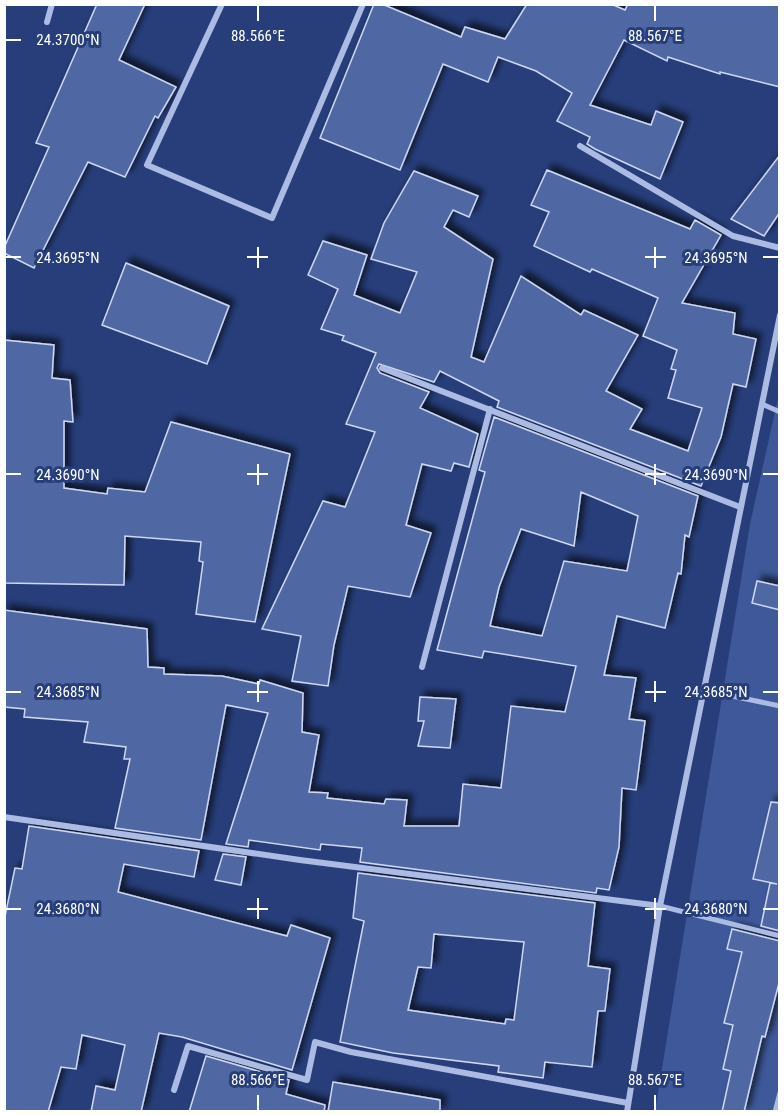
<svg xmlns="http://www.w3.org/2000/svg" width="784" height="1116" font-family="'Roboto Condensed',sans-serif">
<defs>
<filter id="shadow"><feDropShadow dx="5.5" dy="-5.5" stdDeviation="3" flood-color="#0009"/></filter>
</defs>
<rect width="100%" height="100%" fill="#273e7b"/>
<!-- green -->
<polygon fill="#3e589a" points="779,394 779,1111 655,1112 750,524"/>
<!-- building -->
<g fill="#5068a3" stroke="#ced8f3" stroke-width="1.5" fill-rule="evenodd" filter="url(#shadow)">
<polygon points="97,4 145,4 119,60 176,87 158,118 155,116 125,177 88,162 34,268 4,253 4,248 49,147 36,143"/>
<polygon points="374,4 382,4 461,37 465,27 505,39 527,4 611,4 625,10 628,4 780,4 780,87 720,72 720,74 668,57 667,61 624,40 590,105 651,125 656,111 683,122 660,179 595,149 587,144 590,137 557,121 572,93 536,71 498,57 488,82 443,64 400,170 320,138"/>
<polygon points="780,155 780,212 764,236 731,219"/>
<polygon points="547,170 690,229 695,220 721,235 682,303 735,313 733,334 756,339 746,387 733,384 721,437 701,486 497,407 499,401 440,371 434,382 379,364 377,368 380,373 429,392 420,408 478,434 469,467 454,463 451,471 422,464 406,525 431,533 410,597 348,586 334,645 328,686 292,681 301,636 262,629 323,501 345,507 375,432 346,424 376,353 342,340 344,336 321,329 338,289 308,275 323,241 367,255 354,295 400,313 417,272 371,259 384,223 414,171 478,196 469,217 453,210 444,227 493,259 471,357 484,362 521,276 581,315 584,310 638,335 606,391 642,409 630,429 688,451 702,408 668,398 676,370 671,369 677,350 643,336 658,298 592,269 590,272 534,246 549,212 531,205"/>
<polygon points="126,263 229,306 207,364 102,325"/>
<polygon points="4,340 54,345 52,378 70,380 73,422 64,421 64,488 107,494 108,488 145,492 171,422 290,454 255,622 196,614 203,562 199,561 201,542 125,536 124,585 4,583"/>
<path d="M494 417 698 496 689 537 685 535 681 574 678 573 665 628 617 616 604 675 636 678 629 719 645 721 636 790 622 788 619 847 609 890 597 888 596 893 360 862 362 848 321 844 320 850 249 840 248 847 226 844 268 713 226 705 201 840 115 828 130 759H124L126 747 84 742 88 722 24 717 25 709 4 707V610L147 629 148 667 164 668V674L222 676 259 684 260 680 303 693 302 732 319 735 309 792 328 793 327 798 384 804 386 799 407 800 404 826H459L463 784 501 788 511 706 565 712 576 666 484 651 482 658 437 650 485 472 479 470ZM581 492 638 516 627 571 564 561 542 636 490 626 499 587 521 529 574 546Z"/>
<polygon points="757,581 780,586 780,610 752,603"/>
<polygon points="420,697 456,699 450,748 418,746 424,721 418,721"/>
<polygon points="771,802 780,803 780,931 761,926 770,883 777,884 753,879"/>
<polygon points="29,826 199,851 194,877 124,864 118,892 287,936 291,925 330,938 292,1070 182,1037 159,1033 141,1112 91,1112 96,1086 115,1090 125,1045 82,1035 76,1069 61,1067 48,1112 4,1112 4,921 15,868 22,869"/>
<polygon points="223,854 246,857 241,885 215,880"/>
<path d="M358 873 595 903 588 966 610 969 605 1011H598L592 1067 545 1062 543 1078 498 1072 499 1066 393 1053 340 1042 364 921 353 918ZM434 934 524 942 514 1020 506 1019 505 1024 408 1010 418 967 431 968Z"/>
<polygon points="732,929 780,941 780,979 765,1037 762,1036 744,1112 722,1112 731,1071 723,1069 733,1025 724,1023 742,952 727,949"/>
<polygon points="206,1056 289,1080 286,1094 325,1105 324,1112 189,1112"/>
<polygon points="333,1082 440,1100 440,1112 328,1112"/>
</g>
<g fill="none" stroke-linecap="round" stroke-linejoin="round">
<!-- pedestrian -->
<g stroke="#abbbe4" stroke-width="5">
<polyline points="762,404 780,412"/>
<polyline points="703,690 780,706"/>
<polyline points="660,906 780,936"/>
<polyline points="775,1112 780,1093"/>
</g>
<!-- minor -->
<g stroke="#abbbe4" stroke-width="6">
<polyline points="222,4 147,165 272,218 363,4"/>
<polyline points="47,22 52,4"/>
<polyline points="580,146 733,236 780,248"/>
<polyline points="382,368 740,507"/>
<polyline points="422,667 490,409"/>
<polyline points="4,817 300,860 660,906"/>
<polyline points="174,1090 188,1046 307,1080 315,1042 351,1052 628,1103"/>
<polyline points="627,1112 660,906 780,315"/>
</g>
</g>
<!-- ticks -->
<path fill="none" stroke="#fff" stroke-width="2" d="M258 6V21M655 6V21M6 40H21M258 247V268M655 247V268M6 257H21M247 257H268M645 257H666M763 257H778M258 464V485M655 464V485M6 474H21M247 474H268M645 474H666M763 474H778M258 681V702M655 681V702M6 692H21M247 692H268M645 692H666M763 692H778M258 898V919M655 898V919M6 909H21M247 909H268M645 909H666M763 909H778M258 1095V1110M655 1095V1110"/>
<g font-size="15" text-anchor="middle" fill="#fff" stroke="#273e7b" stroke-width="6" stroke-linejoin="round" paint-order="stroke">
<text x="258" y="41">88.566°E</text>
<text x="655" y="41">88.567°E</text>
<text x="68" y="45">24.3700°N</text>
<text x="68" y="263">24.3695°N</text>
<text x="716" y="263">24.3695°N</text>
<text x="68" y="480">24.3690°N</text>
<text x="716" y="480">24.3690°N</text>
<text x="68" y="697">24.3685°N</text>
<text x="716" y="697">24.3685°N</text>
<text x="68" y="914">24.3680°N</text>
<text x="716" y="914">24.3680°N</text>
<text x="258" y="1085">88.566°E</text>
<text x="655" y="1085">88.567°E</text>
</g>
<!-- border -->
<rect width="784" height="1116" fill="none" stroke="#ffffff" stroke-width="12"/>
</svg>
